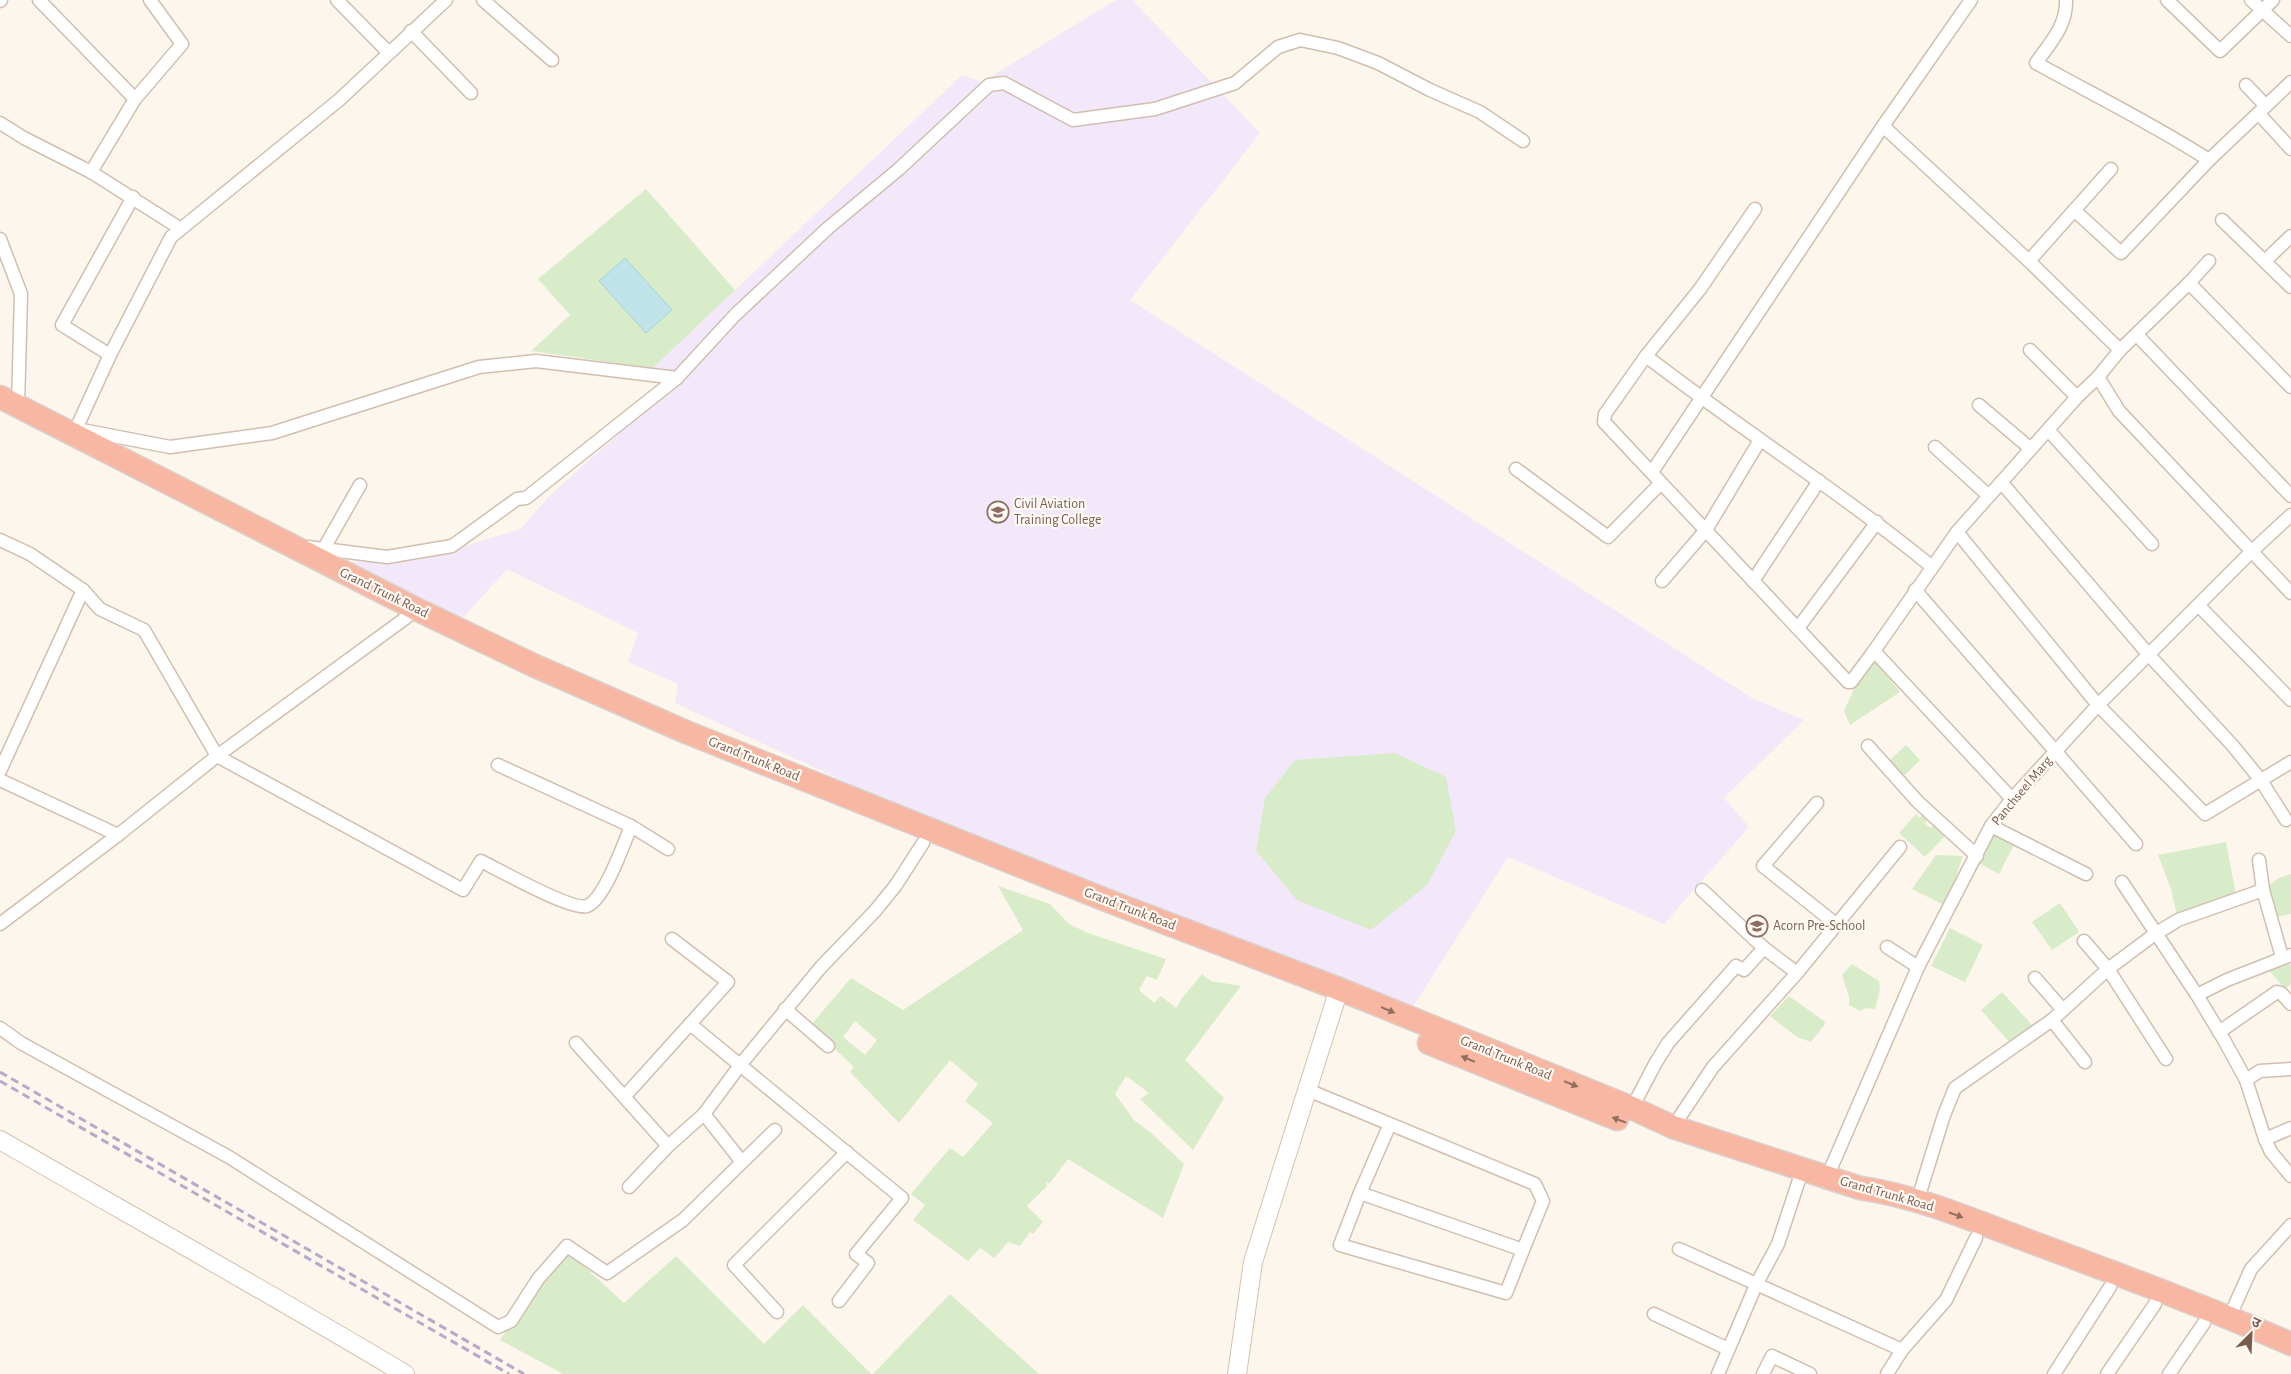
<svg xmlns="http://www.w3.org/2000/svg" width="2291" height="1374" font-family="'Alegreya Sans','Noto Sans Devanagari',sans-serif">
<rect width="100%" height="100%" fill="#fdf6ec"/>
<!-- education -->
<polygon fill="#f3e8fa" points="1116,0 1132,0 1260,133 1130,300 1752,698 1804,720 1724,798 1749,827 1664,924 1508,857 1411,1010 906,813 822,771 675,703 678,684 628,662 638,633 507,569 461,620 336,563 418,560 521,529 550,495 672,387 653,368 962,75 982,82"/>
<!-- green -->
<g fill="#d8ecc9" fill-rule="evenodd">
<polygon points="646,189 735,290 653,368 531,351 570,315 538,279"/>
<polygon points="1870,654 1900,692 1850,725 1844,711"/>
<polygon points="1906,745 1920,760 1900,780 1885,765"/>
<polygon points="1395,753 1446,777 1456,831 1428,884 1371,930 1297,900 1256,851 1265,798 1295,760"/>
<polygon points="1916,814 1920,818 1924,814 1928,819 1925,823 1930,828 1936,823 1942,828 1939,831 1945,836 1925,857 1899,833"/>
<polygon points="1995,832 2015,843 1999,874 1979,863"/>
<polygon points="2226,842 2236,895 2178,920 2171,889 2158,855"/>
<polygon points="1936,855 1963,856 1946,906 1912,889"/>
<polygon points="2291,874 2291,914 2276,917 2267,887 2279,878"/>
<path d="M998 886 1050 904 1069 924 1088 933 1166 959 1157 980 1147 976 1139 990 1154 1003 1161 996 1176 1008 1182 998 1202 974 1211 981 1241 986 1185 1060 1224 1098 1193 1150 1140 1099 1149 1093 1126 1076 1115 1094 1134 1120 1150 1132 1184 1164 1163 1218 1068 1159 1050 1183H1046L1047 1186 1027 1206 1043 1222 1033 1234 1030 1232 1020 1246 1008 1242 994 1258 980 1248 968 1261 913 1220 925 1205 911 1194 950 1148 963 1157 993 1123 965 1101 978 1084 950 1060 899 1123 850 1072 854 1067 810 1026 851 978 903 1010 1023 930ZM855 1021 877 1040 865 1055 843 1037Z"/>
<polygon points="2060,903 2079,932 2052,950 2032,922"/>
<polygon points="1950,928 1983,945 1965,982 1931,966"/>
<polygon points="2289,963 2291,966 2291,984 2285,989 2268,969"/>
<polygon points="1852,964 1879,981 1880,990 1875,1009 1866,1008 1860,1011 1849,1005 1849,997 1842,975"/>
<polygon points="2002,992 2034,1027 2012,1045 1981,1010"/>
<polygon points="1789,996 1824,1021 1825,1024 1811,1042 1797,1037 1770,1016"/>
<polygon points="565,1249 624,1303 676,1256 764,1344 803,1305 871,1374 563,1374 500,1340"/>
<polygon points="950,1294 1039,1374 873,1374"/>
</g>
<!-- water -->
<polygon fill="#bfe3e8" stroke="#a5d3da" points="625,258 672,310 646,333 599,281"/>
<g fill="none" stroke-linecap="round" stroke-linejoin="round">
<!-- street casing -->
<g stroke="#d1beb0" stroke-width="15">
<g id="street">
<polyline points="39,0 135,99"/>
<polyline points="337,0 388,52"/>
<polyline points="483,0 552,60"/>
<path d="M2066 0C2067 26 2050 43 2036 63 2094 95 2153 124 2209 160"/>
<polyline points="2167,0 2220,51 2273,0"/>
<polyline points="2251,0 2291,36"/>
<polyline points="0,1 1,0"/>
<polyline points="411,31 471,93"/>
<polyline points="2246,85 2266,106"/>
<polyline points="2259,114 2291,149"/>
<polyline points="0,123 24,138 91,172 181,229"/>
<polyline points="1883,126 2029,261 2120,350"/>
<polyline points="91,172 135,99 182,44 150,0"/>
<polyline points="1755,209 1700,289 1646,356 1605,414 1604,422 1848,682 1851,682 1874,651"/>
<polyline points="2074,210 2121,253 2209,160 2291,82"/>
<polyline points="2222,220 2291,287"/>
<polyline points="0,239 21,294 18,406"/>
<polyline points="2029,261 2111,169"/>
<polyline points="2265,261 2291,236"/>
<polyline points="2189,283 2209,261"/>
<polyline points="2137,335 2291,496"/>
<polyline points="2030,350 2077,397"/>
<polyline points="110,355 62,325 133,197"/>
<path d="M1646 356C1739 428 1839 491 1931 566"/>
<polyline points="2098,377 2119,411 2291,593"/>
<polyline points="1979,405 2031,449"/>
<polyline points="76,429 110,355 171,237 339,100 446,0"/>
<polyline points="77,429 170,447 272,433 479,367 536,361 677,378"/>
<polyline points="2049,431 2152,544"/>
<polyline points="1935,447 1989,496"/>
<polyline points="1516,469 1608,537 1661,483"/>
<polyline points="1652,472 1883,126 1971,0"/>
<polyline points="2001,482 2149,655 2233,746 2260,779 2286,820"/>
<polyline points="1957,532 2098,705 2205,814 2291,762"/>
<path d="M0 540 30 554 83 590 100 609 144 630 217 756 463 890 481 861C499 870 572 911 587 906 605 899 624 843 631 826"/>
<polyline points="308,547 387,557 452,546 517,499 526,498 677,378 735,315 828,228 899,169 989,85 1004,83 1073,120 1155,109 1235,83 1278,47 1300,40 1338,48 1378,63 1430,90 1480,112 1523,141"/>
<polyline points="323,550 360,485"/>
<polyline points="1662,581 1706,530 1760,440"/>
<polyline points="1753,581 1819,481"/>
<polyline points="1915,590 2136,844"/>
<polyline points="2199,606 2291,700"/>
<polyline points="1798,628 1877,522"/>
<polyline points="1868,746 1918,802 1977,856"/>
<polyline points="498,765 631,826 668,849"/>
<polyline points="0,771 83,590"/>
<polyline points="0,780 118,835"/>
<polyline points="2012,799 1874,651 1957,532 2077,397 2098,377 2120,350 2189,283 2291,387"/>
<polyline points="1817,803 1763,866 1837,925"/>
<polyline points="1991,826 2086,874"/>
<polyline points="2259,860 2263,890 2282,957"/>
<polyline points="2122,882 2197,995 2224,1040 2246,1080 2265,1139 2271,1152 2291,1176"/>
<polyline points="1702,890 1764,948 1797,973"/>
<polyline points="0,924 118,835 217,756 407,617"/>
<polyline points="2084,941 2108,969 2166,1059"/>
<polyline points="1887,947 1918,967"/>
<polyline points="2035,978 2063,1010"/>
<polyline points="2197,995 2227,980 2291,955"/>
<polyline points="785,1009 828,1046"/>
<polyline points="2052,1020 2085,1062"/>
<polyline points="690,1024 902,1198 856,1254 868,1263 839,1301"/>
<polyline points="0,1028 21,1043 229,1157 498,1327 511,1321 538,1279 567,1246 607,1273 683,1220 775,1130"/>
<polyline points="2219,1032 2277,992 2281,993 2291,1004"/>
<polyline points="576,1043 668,1146"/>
<polyline points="2246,1080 2260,1071 2291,1069"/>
<polyline points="1307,1090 1315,1093 1535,1184 1543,1201 1523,1250 1360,1193 1390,1124"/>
<polyline points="625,1096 728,982 672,939"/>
<polyline points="1632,1108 1655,1064 1668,1043 1736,966 1744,970 1764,948"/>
<polyline points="704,1114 742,1162"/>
<polyline points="1673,1127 1713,1067 1797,973 1900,847"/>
<polyline points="2265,1139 2291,1128"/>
<polyline points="1825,1182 1918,967 1991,826 2012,799 2098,705 2251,552 2291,515"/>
<polyline points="629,1187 668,1146 704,1114 741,1064 821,967 875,911 896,885 923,843"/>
<polyline points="1360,1193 1340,1245 1506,1293 1523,1250"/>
<polyline points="1917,1202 1944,1115 1955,1088 2052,1020 2108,969 2155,934 2178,920 2263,890"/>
<polyline points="1679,1249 1902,1350"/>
<polyline points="777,1312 734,1265 847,1152"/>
<polyline points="1654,1314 1728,1349"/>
<polyline points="2229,1318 2251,1269 2291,1225"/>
<polyline points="1718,1374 1756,1285 1778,1244 1799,1180"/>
<polyline points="1763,1374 1772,1356 1810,1374"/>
<polyline points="1887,1374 1902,1350 1946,1300 1976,1238"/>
<polyline points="2054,1374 2110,1287"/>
<polyline points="2107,1374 2155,1304"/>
<polyline points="2169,1374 2204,1323"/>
</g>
</g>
<!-- secondary casing -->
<g stroke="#d6c0b0" stroke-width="20">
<g id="secondary">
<path d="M0 1140C135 1218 271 1294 405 1374"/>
<polyline points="1237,1374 1253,1262 1339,989"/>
</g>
</g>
<!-- highway casing -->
<g stroke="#dad1cd" stroke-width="25">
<g id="highway">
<path d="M0 397 416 609 533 665 686 732 1111 902 1339 989 1632 1108 1673 1127 1860 1188C1917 1196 1972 1220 2026 1240 2115 1273 2204 1306 2291 1344"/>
<polyline points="1429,1043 1617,1119"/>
</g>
</g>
<!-- street -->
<use href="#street" stroke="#fff" stroke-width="12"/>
<!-- secondary -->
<use href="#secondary" stroke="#fff" stroke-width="18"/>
<!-- highway -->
<use href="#highway" stroke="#f7b7a3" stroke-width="22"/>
<!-- rail -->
<g stroke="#b9a8c9" stroke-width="3" stroke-dasharray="8 5" stroke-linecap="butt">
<polyline points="0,1072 524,1374"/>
<polyline points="0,1081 509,1374"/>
</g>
</g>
<!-- one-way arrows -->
<defs><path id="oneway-solid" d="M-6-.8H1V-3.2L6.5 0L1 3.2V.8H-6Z" transform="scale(1.25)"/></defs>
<g fill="#936e5e">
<use href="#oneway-solid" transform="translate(1388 1010) rotate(23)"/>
<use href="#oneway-solid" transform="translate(1468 1059) rotate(-157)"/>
<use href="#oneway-solid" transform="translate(1571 1084) rotate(22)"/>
<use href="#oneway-solid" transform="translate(1619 1120) rotate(-159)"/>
<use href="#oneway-solid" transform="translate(1956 1215) rotate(19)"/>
</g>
<!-- icons -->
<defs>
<g id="university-ring" transform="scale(1.125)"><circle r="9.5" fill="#fffaf3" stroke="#8d6e63" stroke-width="1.5"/><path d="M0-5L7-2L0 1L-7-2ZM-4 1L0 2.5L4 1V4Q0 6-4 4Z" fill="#8d6e63"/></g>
<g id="school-ring" transform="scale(1.125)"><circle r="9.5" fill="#fffaf3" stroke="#8d6e63" stroke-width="1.5"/><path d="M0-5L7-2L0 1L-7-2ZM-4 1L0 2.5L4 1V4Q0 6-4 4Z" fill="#8d6e63"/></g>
</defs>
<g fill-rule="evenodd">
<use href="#university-ring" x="998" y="512"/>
<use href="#school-ring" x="1757" y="926"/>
</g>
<g text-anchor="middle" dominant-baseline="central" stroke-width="4.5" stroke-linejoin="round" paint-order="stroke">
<!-- education labels -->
<g font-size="14" fill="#785e54" stroke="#fffaf3" text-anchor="start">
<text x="1014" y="504">Civil Aviation<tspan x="1014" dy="16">Training College</tspan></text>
<text x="1773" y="926">Acorn Pre-School</text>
</g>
<!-- street labels -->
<g font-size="14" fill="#7a5c4d" stroke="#fffaf3">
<text transform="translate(384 593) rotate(26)">Grand Trunk Road</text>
<text transform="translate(754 759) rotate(22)">Grand Trunk Road</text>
<text transform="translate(2022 791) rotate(-50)">Panchseel Marg</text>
<text transform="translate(1130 909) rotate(21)">Grand Trunk Road</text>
<text transform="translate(1506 1058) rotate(22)">Grand Trunk Road</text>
<text transform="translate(1887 1194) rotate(16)">Grand Trunk Road</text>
</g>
</g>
<!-- north arrow -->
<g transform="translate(2251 1334) rotate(24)" stroke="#fffaf3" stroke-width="4" paint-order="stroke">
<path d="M0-4L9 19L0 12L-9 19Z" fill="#7a5c4d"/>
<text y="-8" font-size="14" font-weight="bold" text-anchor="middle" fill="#7a5c4d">उ</text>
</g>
</svg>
